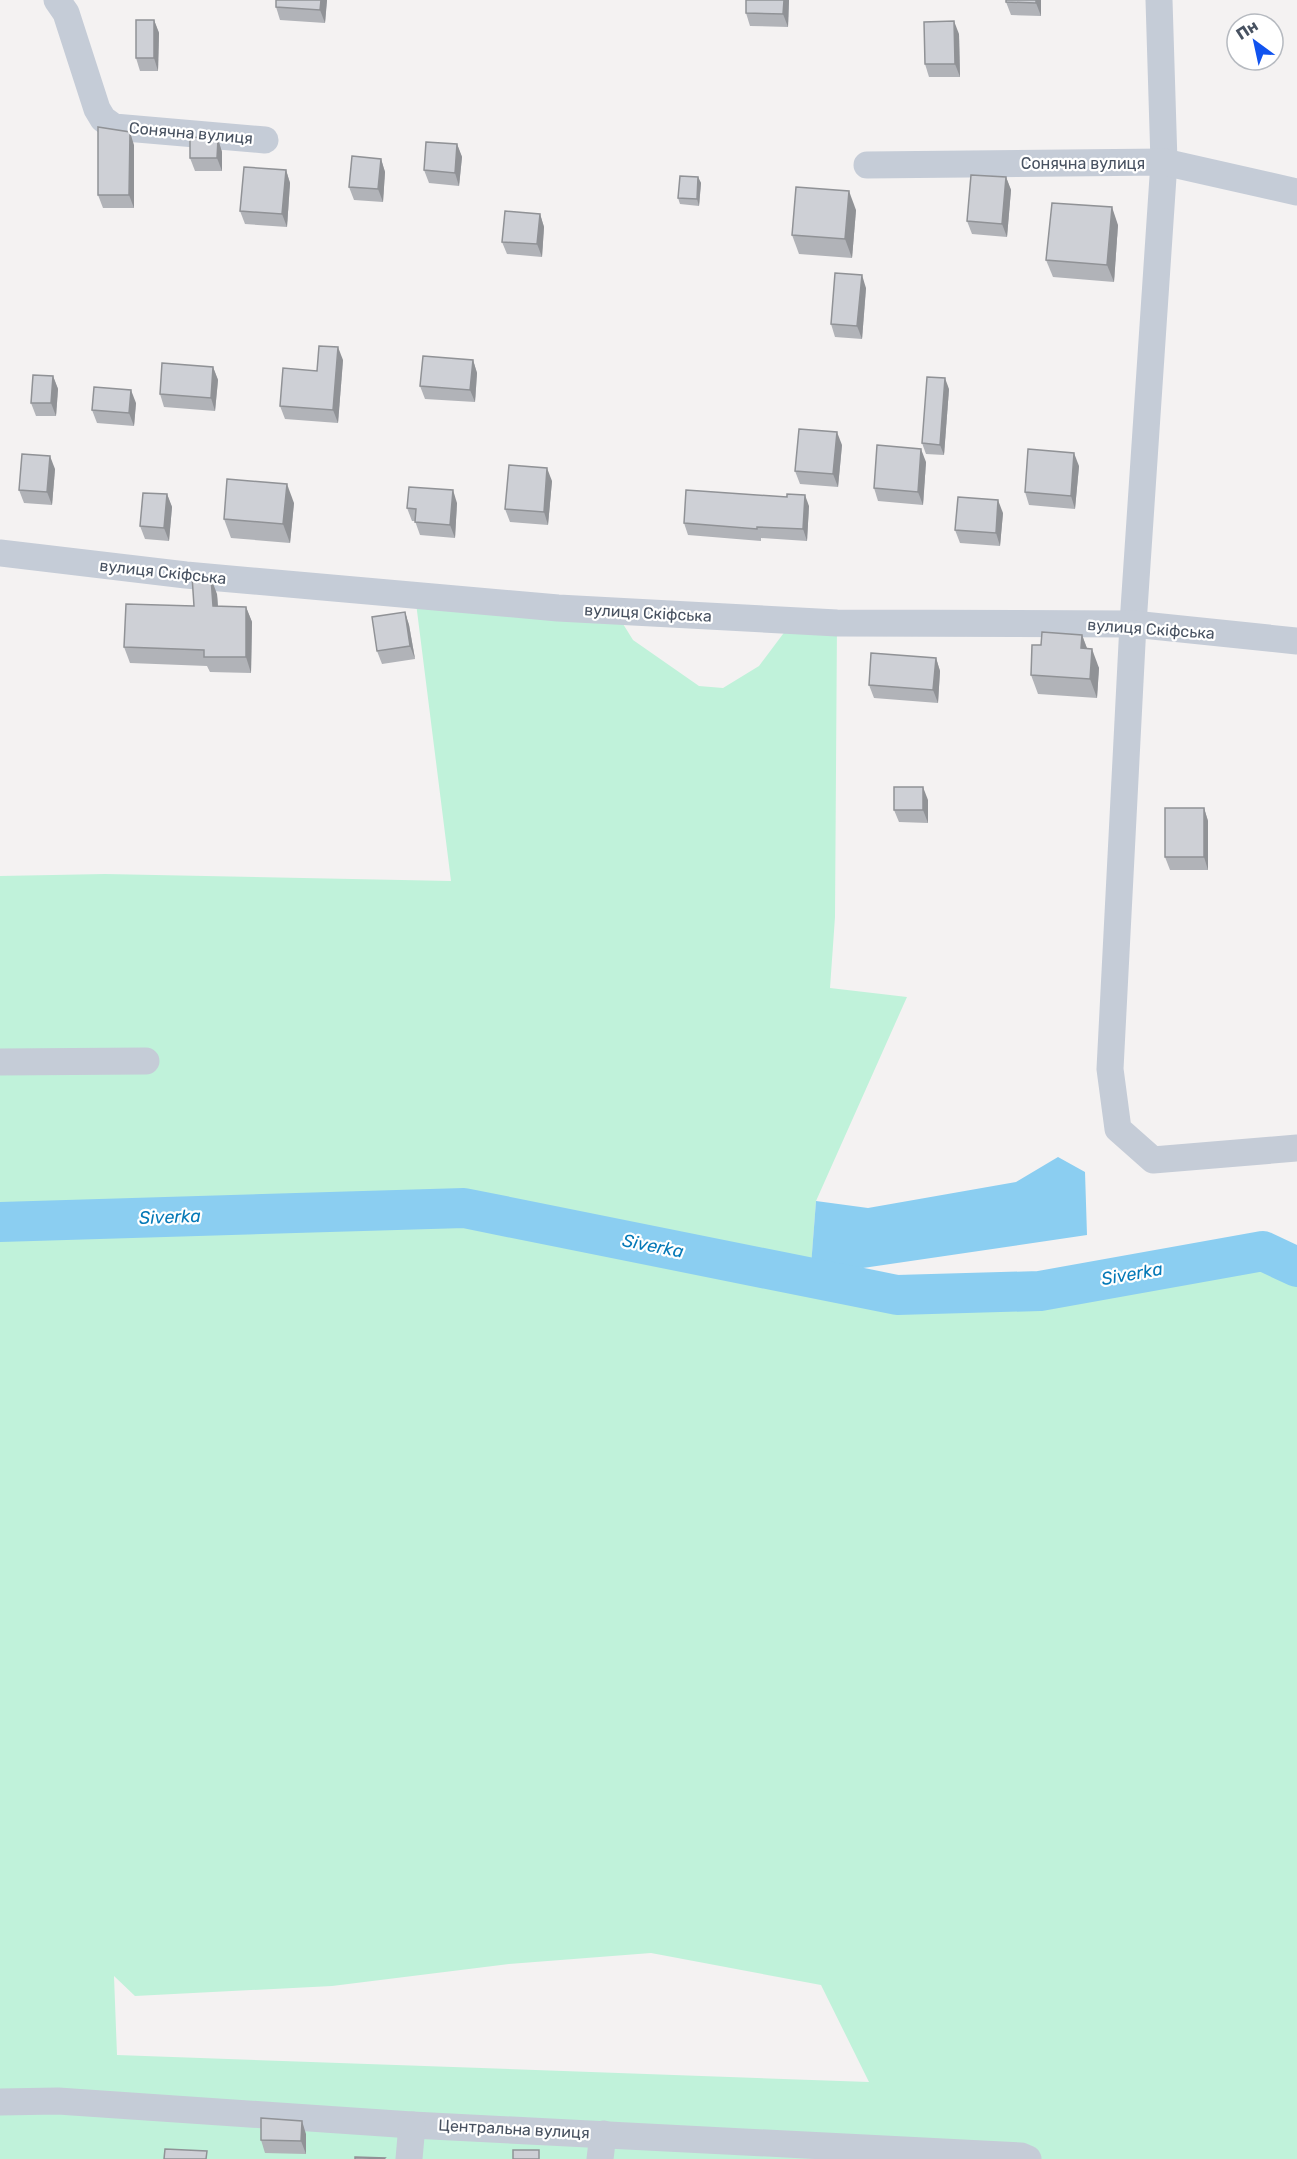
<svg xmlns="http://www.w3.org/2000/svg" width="1297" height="2159" font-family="Rubik,sans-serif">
<rect width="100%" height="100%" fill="#f4f2f2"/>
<!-- green -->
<path fill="#c0f2da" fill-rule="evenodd" d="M415 595 615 611 633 640 699 686 723 688 759 666 786 630 837 623 835 917 830 988 907 997 816 1201 809 1294 897 1295 1040 1291 1263 1251 1297 1261V2159H0V876L105 874 451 881ZM651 1953 821 1985 869 2082 117 2055 114 1976 135 1996 332 1986 509 1964Z"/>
<!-- water -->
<polygon fill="#8bcef1" points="1058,1157 1085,1172 1087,1235 863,1268 811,1266 816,1201 868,1208 1016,1182"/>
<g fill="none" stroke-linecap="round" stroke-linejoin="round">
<!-- river -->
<polyline stroke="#8bcef1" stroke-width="40" points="0,1222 464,1208 897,1295 1040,1291 1263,1251 1297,1267"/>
<!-- minor -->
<g stroke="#c5ccd7" stroke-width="27">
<polyline points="57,0 66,13 97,109 103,119 114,127 265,140"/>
<polyline points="1159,0 1164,162 1133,624 1110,1069 1118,1129 1153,1160 1297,1148"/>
<polyline points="867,165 1164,162 1297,192"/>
<polyline points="0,553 186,575 558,608 837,623 1133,624 1297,641"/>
<polyline points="0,1062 146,1061"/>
<polyline points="0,2102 58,2101 412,2125 1021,2156 1028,2159"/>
<polyline points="409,2159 412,2125"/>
<polyline points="600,2159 603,2134"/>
</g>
</g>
<!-- wall -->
<g fill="#b1b3b8">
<polygon points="276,0 327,0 325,23 280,20 276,7"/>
<polygon points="746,0 789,0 788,27 750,26 746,13"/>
<polygon points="1041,0 1041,16 1011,15 1006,2"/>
<polygon points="154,20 159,33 158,71 140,71 136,58"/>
<polygon points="959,34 960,77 929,77 925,64"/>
<polygon points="218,139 222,152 222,171 195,171 190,158"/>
<polygon points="457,144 462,157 459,186 429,183 424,170"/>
<polygon points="134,145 134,208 103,208 98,195"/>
<polygon points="381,159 385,172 383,202 354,200 349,187"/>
<polygon points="286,170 290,183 287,227 245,224 240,211"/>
<polygon points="698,177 701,183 699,206 680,204 678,198"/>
<polygon points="1006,177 1011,190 1007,237 972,234 967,221"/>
<polygon points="856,210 852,258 799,254 792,235"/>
<polygon points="540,214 544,227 542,257 507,254 502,242"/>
<polygon points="1118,225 1114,282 1053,277 1046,260"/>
<polygon points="866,288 862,339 835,337 831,324"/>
<polygon points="343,360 338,423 285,419 280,406 317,371"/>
<polygon points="473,360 477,373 475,402 425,399 420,386"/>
<polygon points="213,367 218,380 215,411 164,407 160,394"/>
<polygon points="53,376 58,389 56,416 36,416 31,403"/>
<polygon points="949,389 944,455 926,454 922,443"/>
<polygon points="136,403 134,426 97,423 92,410"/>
<polygon points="842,445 838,487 800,484 795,471"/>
<polygon points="926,462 923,505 878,501 874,488"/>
<polygon points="1079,466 1075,509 1029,505 1025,492"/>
<polygon points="55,469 52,505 24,503 19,490"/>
<polygon points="552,481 548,525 510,522 505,509"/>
<polygon points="167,494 172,507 169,541 145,539 140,526"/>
<polygon points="294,503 290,543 231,538 224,519"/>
<polygon points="457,503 455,538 420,535 415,521 412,521 407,508"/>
<polygon points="809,506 807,541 761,538 761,541 688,535 684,523"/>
<polygon points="1003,513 1000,546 960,543 955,530"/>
<polygon points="217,594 218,606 246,607 252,622 251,673 210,672 207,666 130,663 124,647"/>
<polygon points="405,612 409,625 415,659 382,664 377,651"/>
<polygon points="1082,635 1087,648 1099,668 1097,698 1038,694 1031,675 1041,645"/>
<polygon points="936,658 940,671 938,703 874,698 869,685"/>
<polygon points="928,800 928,823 899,822 894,810"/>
<polygon points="1204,808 1208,821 1208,870 1170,870 1165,857"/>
<polygon points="306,2134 306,2154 265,2153 261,2140"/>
</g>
<!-- shaded-wall -->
<g fill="#909296">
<polygon points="321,0 327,0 325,23 320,10"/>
<polygon points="784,0 789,0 788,27 783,14"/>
<polygon points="1036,0 1041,0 1041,16 1036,3"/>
<polygon points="154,20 159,33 158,71 154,58"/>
<polygon points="954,21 959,34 960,77 955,64"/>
<polygon points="130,132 134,145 134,208 129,195"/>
<polygon points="218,139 222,152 222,171 217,158"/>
<polygon points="457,144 462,157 459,186 455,173"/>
<polygon points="381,159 385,172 383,202 378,189"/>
<polygon points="286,170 290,183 287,227 282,214"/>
<polygon points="698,177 701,183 699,206 697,199"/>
<polygon points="1006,177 1011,190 1007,237 1002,224"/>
<polygon points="849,191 856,210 852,258 845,239"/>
<polygon points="1112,207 1118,225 1114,282 1107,265"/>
<polygon points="540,214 544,227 542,257 537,244"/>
<polygon points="862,275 866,288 862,339 857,326"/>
<polygon points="338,347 343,360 338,423 333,410"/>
<polygon points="473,360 477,373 475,402 470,390"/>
<polygon points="213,367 218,380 215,411 211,398"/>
<polygon points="53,376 58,389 56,416 51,403"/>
<polygon points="945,378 949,389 944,455 940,445"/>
<polygon points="131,390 136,403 134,426 129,413"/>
<polygon points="837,432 842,445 838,487 833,474"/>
<polygon points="921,449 926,462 923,505 918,492"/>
<polygon points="1074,453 1079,466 1075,509 1071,496"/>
<polygon points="50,456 55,469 52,505 47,492"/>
<polygon points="547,468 552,481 548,525 544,512"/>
<polygon points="287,484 294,503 290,543 283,524"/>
<polygon points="453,490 457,503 455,538 450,525"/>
<polygon points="167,494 172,507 169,541 164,528"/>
<polygon points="805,495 809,506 807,541 803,529"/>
<polygon points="998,500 1003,513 1000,546 996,533"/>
<polygon points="211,578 217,594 219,622 213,606"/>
<polygon points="246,607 252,622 251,673 246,657"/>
<polygon points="405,612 409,625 415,659 410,646"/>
<polygon points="1082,635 1089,654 1081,648"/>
<polygon points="1092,649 1099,668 1097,698 1090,679"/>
<polygon points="936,658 940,671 938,703 933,690"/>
<polygon points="923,787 928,800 928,823 923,810"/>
<polygon points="1204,808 1208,821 1208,870 1204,857"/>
<polygon points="302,2121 306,2134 306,2154 301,2141"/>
</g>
<!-- building -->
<g fill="#ced0d6" stroke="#909296" stroke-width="1.5">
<polygon points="276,0 321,0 320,10 276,7"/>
<polygon points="746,0 784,0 783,14 746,13"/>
<polygon points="1006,0 1036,0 1036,3 1006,2"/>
<rect x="136" y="20" width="18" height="38"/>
<polygon points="954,21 955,64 925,64 924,22"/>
<polygon points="98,127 130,132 129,195 98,195"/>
<polygon points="190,137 218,139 217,158 190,158"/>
<polygon points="426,142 457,144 455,173 424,170"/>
<polygon points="352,156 381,159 378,189 349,187"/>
<polygon points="244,167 286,170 282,214 240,211"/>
<polygon points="971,175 1006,177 1002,224 967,221"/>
<polygon points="680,176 698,177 697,199 678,198"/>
<polygon points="796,187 849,191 845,239 792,235"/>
<polygon points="1052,203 1112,207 1107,265 1046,260"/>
<polygon points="505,211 540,214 537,244 502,242"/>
<polygon points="835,273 862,275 857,326 831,324"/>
<polygon points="319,346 338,347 333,410 280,406 283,368 317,371"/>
<polygon points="423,356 473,360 470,390 420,386"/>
<polygon points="162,363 213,367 211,398 160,394"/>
<polygon points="33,375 53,376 51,403 31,403"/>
<polygon points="927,377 945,378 940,445 922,443"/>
<polygon points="94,387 131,390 129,413 92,410"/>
<polygon points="799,429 837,432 833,474 795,471"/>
<polygon points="877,445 921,449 918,492 874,488"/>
<polygon points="1028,449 1074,453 1071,496 1025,492"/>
<polygon points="22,454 50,456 47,492 19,490"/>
<polygon points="509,465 547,468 544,512 505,509"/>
<polygon points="227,479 287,484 283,524 224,519"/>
<polygon points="409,487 453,490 450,525 415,522 416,509 407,508"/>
<polygon points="686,490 787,497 787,494 805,495 803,529 757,527 757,529 684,523"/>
<polygon points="143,493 167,494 164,528 140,526"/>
<polygon points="958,497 998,500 996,533 955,530"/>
<polygon points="192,576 211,578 213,606 246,607 246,657 204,657 204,650 124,647 126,604 194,606"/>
<polygon points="405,612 410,646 377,651 372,617"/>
<polygon points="1042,632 1082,635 1081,648 1092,649 1090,679 1031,675 1032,645 1041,645"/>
<polygon points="871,653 936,658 933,690 869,685"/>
<rect x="894" y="787" width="29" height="23"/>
<rect x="1165" y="808" width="39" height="49"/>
<polygon points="261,2118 302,2121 301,2141 261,2140"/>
<polygon points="165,2149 207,2151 206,2159 164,2159"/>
<rect x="513" y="2150" width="26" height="9"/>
<polygon points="355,2157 385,2158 384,2159 355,2159"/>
</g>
<g text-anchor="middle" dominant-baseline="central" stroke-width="4.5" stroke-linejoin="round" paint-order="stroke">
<!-- street labels -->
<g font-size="16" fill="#485261" stroke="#fff">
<text transform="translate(191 133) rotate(5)">Сонячна вулиця</text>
<text x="1083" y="163">Сонячна вулиця</text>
<text transform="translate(163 572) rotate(6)">вулиця Скіфська</text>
<text transform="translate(648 613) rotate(3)">вулиця Скіфська</text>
<text transform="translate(1151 629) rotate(4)">вулиця Скіфська</text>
<text transform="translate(514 2129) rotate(3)">Центральна вулиця</text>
</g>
<!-- water labels -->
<g font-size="18" font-style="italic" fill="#0579b7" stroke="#fff">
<text transform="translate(170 1217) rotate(-2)">Siverka</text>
<text transform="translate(653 1246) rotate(11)">Siverka</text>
<text transform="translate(1132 1274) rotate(-10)">Siverka</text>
</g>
</g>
<!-- north arrow -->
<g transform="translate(1255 42) rotate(327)"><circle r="28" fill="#ffffff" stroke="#b6bac0" stroke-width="1.5"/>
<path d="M0-4.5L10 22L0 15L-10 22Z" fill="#1153ef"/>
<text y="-9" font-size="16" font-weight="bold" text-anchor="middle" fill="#485261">Пн</text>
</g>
</svg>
